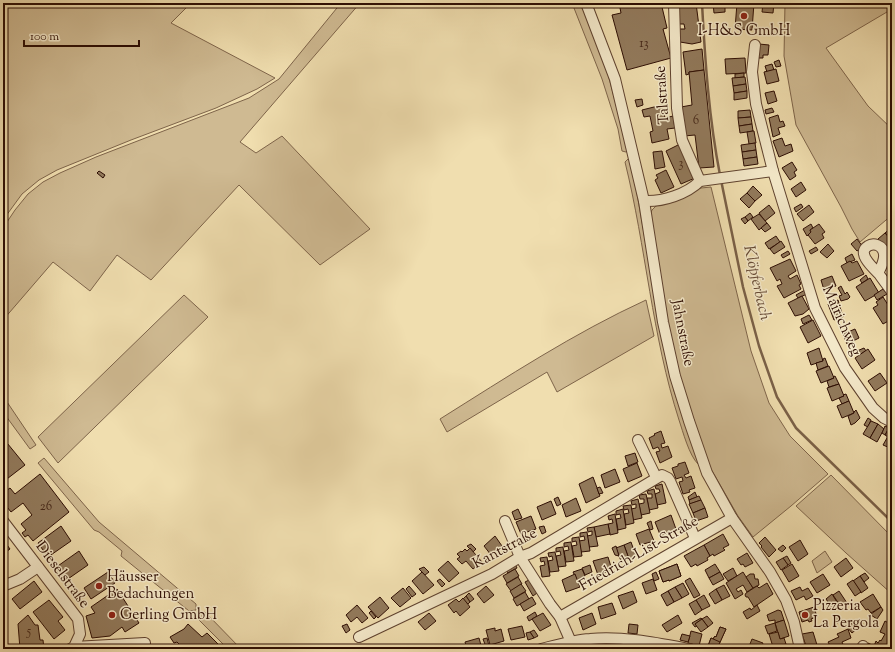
<svg xmlns="http://www.w3.org/2000/svg" width="895" height="652" font-family="'Sorts Mill Goudy',serif">
<rect width="100%" height="100%" fill="#f0deaf"/>
<filter id="stains"><feTurbulence type="fractalNoise" baseFrequency=".005" numOctaves="4"/><feColorMatrix values="0 0 0 0 .2 0 0 0 0 .09 0 0 0 0 .02 0 0 0 .5 -.17"/></filter>
<radialGradient id="worn" r=".72"><stop offset=".6" stop-color="#630" stop-opacity="0"/><stop offset="1" stop-color="#630" stop-opacity=".3"/></radialGradient>
<!-- green -->
<g fill="#cfba92" stroke="#7e644a">
<polygon points="3,3 191,3 171,23 275,78 257,89 216,108 131,140 57,170 39,180 22,194 3,220"/>
<polygon points="341,3 360,3 240,142 256,153 282,136 370,229 320,265 239,185 151,280 117,255 90,291 53,262 3,320 3,228 15,210 28,194 43,182 60,173 96,157 249,98 279,79"/>
<polygon points="572,3 582,3 608,74 628,151 626,152 622,151 618,129 602,79"/>
<polygon points="785,3 892,3 892,9 826,48 868,106 892,129 892,215 860,242 852,229 841,207 796,125 784,56"/>
<path d="M628 159 631 160 665 352 674 391 699 463 698 464C689 455 683 432 679 420 652 336 646 247 625 162Z"/>
<polygon points="711,187 751,351 769,403 790,436 828,474 791,506 753,537 738,516 704,457 680,377 668,323 650,215 652,210 656,206 701,188"/>
<polygon points="184,295 208,317 58,463 38,437"/>
<path d="M646 300 654 336 557 392 547 372 447 432 440 419C507 377 574 333 646 300Z"/>
<polygon points="3,396 36,445 30,449 3,412"/>
<polygon points="44,458 99,522 196,604 196,610 189,611 121,556 122,551 99,532 94,530 38,463"/>
<polygon points="831,475 892,537 892,594 846,553 796,506"/>
<polygon points="825,551 832,562 817,573 812,561"/>
<polygon points="205,612 241,649 228,649 194,615"/>
</g>
<g fill="none" stroke-linecap="round" stroke-linejoin="round">
<!-- stream -->
<g stroke="#7a6047" stroke-width="2.5">
<path d="M702 3C705 60 709 119 720 175"/>
<polyline points="721,180 743,287 759,346 777,397 796,428 892,522"/>
</g>
</g>
<!-- building -->
<g fill="#927a5c" stroke="#2d0d03">
<polygon points="619,3 668,3 668,6 662,7 667,28 663,29 671,58 627,70 612,15 621,13"/>
<polygon points="678,3 696,3 701,42 692,44 680,42 678,29 685,29 684,24 678,24"/>
<polygon points="713,3 725,3 725,12 714,13"/>
<polygon points="737,3 754,3 752,30 735,29"/>
<polygon points="763,3 774,3 773,13 762,12"/>
<polygon points="759,44 769,45 768,55 763,55 763,58 758,58"/>
<polygon points="702,49 704,70 689,72 689,74 686,75 683,52"/>
<polygon points="745,58 746,73 726,74 725,59"/>
<polygon points="779,60 781,66 776,67 774,62"/>
<polygon points="772,64 774,70 767,72 765,66"/>
<polygon points="776,69 779,81 767,84 764,72"/>
<polygon points="704,70 714,167 699,168 695,135 684,136 681,107 692,105 689,72"/>
<polygon points="744,73 744,77 735,78 735,74"/>
<polygon points="745,77 746,84 733,86 732,78"/>
<polygon points="746,84 747,91 734,93 733,86"/>
<polygon points="747,91 747,98 734,100 734,93"/>
<polygon points="774,91 777,101 768,104 765,93"/>
<polygon points="642,99 643,105 637,107 635,100"/>
<polygon points="662,105 665,118 673,116 675,128 667,129 669,139 652,143 650,132 653,131 650,116 644,117 642,110"/>
<polygon points="772,108 774,112 766,114 765,110"/>
<polygon points="750,110 751,117 738,118 738,111"/>
<polygon points="778,115 780,122 783,121 785,126 778,128 780,134 773,137 769,118"/>
<polygon points="751,117 752,124 739,126 738,118"/>
<polygon points="752,124 753,131 740,133 739,126"/>
<polygon points="753,131 754,131 756,143 749,144 747,132"/>
<polygon points="782,138 785,146 791,144 793,151 779,157 773,141"/>
<polygon points="755,143 756,150 742,152 741,145"/>
<polygon points="680,144 695,178 681,184 666,151"/>
<polygon points="756,150 757,157 743,159 742,152"/>
<polygon points="662,151 665,167 655,169 653,152"/>
<polygon points="757,157 758,164 744,166 743,159"/>
<polygon points="792,162 797,170 794,172 796,176 790,180 782,168"/>
<polygon points="666,170 674,187 661,193 655,180 658,178 656,175"/>
<polygon points="99,171 105,175 103,178 97,173"/>
<polygon points="801,182 806,190 796,197 791,189"/>
<polygon points="753,186 762,195 755,201 747,193"/>
<polygon points="747,193 755,201 749,208 740,199"/>
<polygon points="801,204 803,207 796,212 794,208"/>
<polygon points="769,205 775,213 765,221 759,213"/>
<polygon points="809,205 814,212 803,221 797,214"/>
<polygon points="750,213 753,217 748,221 745,217"/>
<polygon points="759,214 767,223 759,230 751,219"/>
<polygon points="745,217 748,221 745,224 741,219"/>
<polygon points="767,223 771,228 765,232 761,228"/>
<polygon points="811,224 813,228 810,230 811,232 807,236 803,229"/>
<polygon points="819,224 825,232 822,234 824,238 815,244 808,235 811,232 810,230"/>
<polygon points="891,228 892,230 892,241 885,233"/>
<polygon points="885,233 892,241 892,247 889,249 886,245 885,246 878,239"/>
<polygon points="776,236 780,242 769,249 765,243"/>
<polygon points="857,239 863,247 857,251 851,244"/>
<polygon points="781,241 785,247 774,254 770,249"/>
<polygon points="828,244 834,251 827,258 820,252"/>
<polygon points="816,247 818,250 811,254 809,251"/>
<polygon points="788,251 790,254 783,258 781,255"/>
<polygon points="852,254 855,260 847,263 845,258"/>
<polygon points="790,259 796,271 788,276 790,279 797,275 801,284 799,285 801,289 784,298 777,286 782,284 780,279 777,281 770,268"/>
<polygon points="850,261 852,263 857,261 864,274 849,281 841,266"/>
<polygon points="866,275 868,279 862,283 860,280"/>
<polygon points="832,276 836,286 824,290 821,280"/>
<polygon points="870,278 879,293 865,301 856,287"/>
<polygon points="841,286 845,294 847,292 850,297 848,299 841,301 839,296 842,295 838,288"/>
<polygon points="883,289 887,294 877,300 874,295"/>
<polygon points="805,290 807,294 798,298 796,295"/>
<polygon points="802,296 809,309 803,314 795,316 788,303"/>
<polygon points="883,297 892,311 892,319 883,324 873,308 878,305 876,302"/>
<polygon points="838,300 843,317 834,320 828,304"/>
<polygon points="809,315 812,320 803,324 801,319"/>
<polygon points="813,320 821,336 808,343 800,327"/>
<polygon points="855,329 859,338 847,344 843,334"/>
<polygon points="819,348 823,361 811,365 807,353"/>
<polygon points="864,348 866,351 859,355 857,351"/>
<polygon points="868,349 875,360 862,369 855,358"/>
<polygon points="825,358 828,366 818,370 816,363 823,361 823,359"/>
<polygon points="829,366 834,378 821,383 816,371"/>
<polygon points="880,373 887,383 875,391 868,381"/>
<polygon points="835,376 839,384 829,387 827,381 834,378 833,377"/>
<polygon points="839,384 844,396 832,401 827,388"/>
<polygon points="846,394 849,401 842,404 839,398 844,396 843,395"/>
<polygon points="849,401 854,413 842,418 837,406"/>
<polygon points="856,410 860,418 855,423 851,425 848,416 854,413 854,412"/>
<polygon points="868,418 871,420 868,427 864,425"/>
<polygon points="871,421 878,424 870,438 863,434"/>
<polygon points="878,424 884,429 877,442 870,438"/>
<polygon points="885,426 889,428 885,435 882,433"/>
<polygon points="889,428 892,430 888,437 885,435"/>
<polygon points="661,431 665,443 661,444 662,448 668,446 672,457 660,463 656,452 660,451 658,447 653,449 649,438 655,435 654,434"/>
<polygon points="891,431 892,445 890,448 883,445"/>
<polygon points="3,438 25,465 3,482"/>
<polygon points="635,453 638,462 628,466 625,456"/>
<polygon points="685,462 689,473 684,475 686,478 691,476 695,488 689,490 690,492 683,494 679,482 683,481 682,477 676,479 672,468 678,466 678,464"/>
<polygon points="637,463 642,476 628,482 623,469"/>
<polygon points="615,469 620,482 605,488 601,475"/>
<polygon points="40,474 69,512 33,541 28,535 25,537 22,533 26,530 21,524 32,515 23,503 11,512 3,502 3,493 10,488 15,494"/>
<polygon points="593,477 600,496 586,503 579,484"/>
<polygon points="662,484 666,503 657,505 655,494 660,492 659,489 656,489 655,486"/>
<polygon points="600,487 603,493 599,494 597,488"/>
<polygon points="654,489 658,508 649,510 647,498 652,498 652,494 648,494 647,491"/>
<polygon points="695,492 697,497 689,500 688,497"/>
<polygon points="646,494 650,513 641,515 639,504 644,503 644,499 640,499 639,495"/>
<polygon points="699,496 701,500 690,504 689,500"/>
<polygon points="558,497 561,504 557,506 554,499"/>
<polygon points="576,498 581,511 566,517 562,505"/>
<polygon points="638,499 642,518 633,520 631,509 636,508 636,504 632,505 631,501"/>
<polygon points="701,500 705,508 693,513 689,504"/>
<polygon points="551,501 556,514 542,520 537,507"/>
<polygon points="631,505 634,523 626,525 624,514 629,513 628,509 624,510 623,506"/>
<polygon points="705,508 708,517 696,521 693,513"/>
<polygon points="518,509 522,518 515,520 512,512"/>
<polygon points="623,509 626,528 618,530 616,519 621,518 620,514 616,515 616,511"/>
<polygon points="615,514 618,533 610,535 608,524 613,523 612,519 609,520 608,516"/>
<polygon points="671,515 677,532 661,537 655,522"/>
<polygon points="531,516 536,529 521,534 516,522"/>
<polygon points="651,521 653,529 650,530 647,523"/>
<polygon points="608,524 610,534 596,537 594,527"/>
<polygon points="61,526 71,541 48,557 38,543"/>
<polygon points="544,526 546,532 542,534 539,527"/>
<polygon points="594,527 598,546 589,547 587,536 592,535 592,531 588,532 587,528"/>
<polygon points="649,529 654,541 640,545 636,534"/>
<polygon points="587,532 590,551 581,552 579,541 585,540 584,536 580,537 580,533"/>
<polygon points="723,534 729,545 723,548 725,550 714,556 713,554 710,556 704,545"/>
<polygon points="495,536 502,546 491,555 484,546"/>
<polygon points="579,537 582,556 574,557 572,546 577,545 576,541 572,542 572,538"/>
<polygon points="765,537 776,550 769,557 761,547 762,546 759,543"/>
<polygon points="800,540 808,554 798,561 789,547"/>
<polygon points="571,542 574,561 566,562 564,551 569,550 568,546 564,547 564,543"/>
<polygon points="631,542 636,556 629,559 624,545"/>
<polygon points="471,544 476,549 473,552 467,546"/>
<polygon points="7,545 10,549 3,554 3,548"/>
<polygon points="624,545 629,559 621,561 616,548"/>
<polygon points="704,545 710,556 707,558 708,560 697,566 696,564 691,567 684,556"/>
<polygon points="783,545 786,548 782,552 778,549"/>
<polygon points="616,546 619,556 615,555 612,548"/>
<polygon points="563,547 566,566 558,567 556,556 561,555 560,551 556,552 556,548"/>
<polygon points="470,548 482,562 473,569 466,561 462,564 457,559 460,557 457,554 461,551 462,552 465,549 467,551"/>
<polygon points="79,551 88,565 65,581 55,568"/>
<polygon points="555,552 559,571 550,572 548,561 553,560 552,556 549,557 548,553"/>
<polygon points="747,553 753,563 745,567 743,564 741,565 737,559"/>
<polygon points="787,556 791,563 788,565 783,558"/>
<polygon points="547,557 550,576 542,577 540,566 545,565 544,561 541,562 540,558"/>
<polygon points="608,557 612,570 598,575 593,561"/>
<polygon points="783,558 788,565 781,570 776,562"/>
<polygon points="846,558 853,568 841,577 834,567"/>
<polygon points="448,561 459,573 449,582 438,570"/>
<polygon points="515,564 517,568 508,573 506,570"/>
<polygon points="677,564 681,576 669,581 669,580 663,582 659,571"/>
<polygon points="677,564 681,576 669,581 669,580 663,582 659,571"/>
<polygon points="715,564 720,572 709,578 705,570"/>
<polygon points="792,564 799,576 789,582 782,570"/>
<polygon points="590,565 592,572 585,575 582,568"/>
<polygon points="424,567 429,572 425,575 419,569"/>
<polygon points="733,568 737,576 728,581 723,574"/>
<polygon points="515,569 519,576 507,583 503,576"/>
<polygon points="582,569 585,576 577,580 573,572"/>
<polygon points="108,572 115,583 91,599 84,588"/>
<polygon points="422,572 434,585 423,594 412,581"/>
<polygon points="656,572 659,579 654,581 652,574"/>
<polygon points="720,572 724,579 713,585 709,578"/>
<polygon points="743,572 753,588 747,592 743,585 736,589 738,592 741,590 743,594 735,599 726,583"/>
<polygon points="865,573 869,578 864,582 860,576"/>
<polygon points="575,574 580,587 566,592 562,580"/>
<polygon points="750,574 754,574 755,579 758,579 759,585 753,588 746,577"/>
<polygon points="823,574 830,585 817,593 810,582"/>
<polygon points="860,576 868,588 861,593 853,581"/>
<polygon points="518,577 522,584 511,591 506,584"/>
<polygon points="690,578 700,595 694,598 685,581"/>
<polygon points="440,579 445,584 442,587 437,581"/>
<polygon points="653,579 657,590 646,594 642,583"/>
<polygon points="529,580 537,593 533,596 525,582"/>
<polygon points="853,580 861,592 855,596 847,584"/>
<polygon points="34,581 42,592 20,609 12,599"/>
<polygon points="683,583 689,594 682,598 675,587"/>
<polygon points="767,583 773,594 754,607 748,597 746,597 745,595 746,593 757,586 759,588"/>
<polygon points="521,584 526,591 514,598 510,591"/>
<polygon points="724,585 730,596 722,600 716,589"/>
<polygon points="409,586 416,594 412,597 406,589"/>
<polygon points="486,586 494,595 484,603 477,594"/>
<polygon points="675,587 682,598 674,602 668,591"/>
<polygon points="800,587 802,591 808,588 813,596 806,600 804,596 796,600 791,591"/>
<polygon points="403,588 411,598 400,607 391,598"/>
<polygon points="117,589 139,623 125,632 122,627 110,636 92,638 86,616 95,613 91,607"/>
<polygon points="716,589 722,600 715,604 709,594"/>
<polygon points="633,591 637,602 623,609 618,596"/>
<polygon points="668,591 674,602 667,606 661,595"/>
<polygon points="839,591 847,603 841,607 833,595"/>
<polygon points="525,592 529,599 517,606 513,599"/>
<polygon points="469,593 474,599 470,602 466,596"/>
<polygon points="832,594 840,607 834,611 826,599"/>
<polygon points="873,594 881,607 871,613 868,609 866,610 860,602"/>
<polygon points="704,595 710,606 702,610 696,600"/>
<polygon points="466,596 470,602 468,604 463,599"/>
<polygon points="380,597 389,608 378,618 368,607"/>
<polygon points="532,597 536,604 524,611 520,604"/>
<polygon points="463,598 470,607 460,616 456,611 454,613 448,605 456,599 459,602"/>
<polygon points="49,600 63,617 58,621 65,630 54,639 33,612"/>
<polygon points="696,600 702,610 695,615 689,604"/>
<polygon points="612,603 616,614 601,619 598,607"/>
<polygon points="357,605 368,618 362,623 357,617 351,622 346,615"/>
<polygon points="757,605 760,611 747,619 743,612 750,608 751,610"/>
<polygon points="814,607 817,617 811,619 812,621 809,622 808,620 802,622 799,612"/>
<polygon points="881,607 883,610 877,619 871,615 871,614"/>
<polygon points="778,610 781,611 784,620 775,623 775,620 769,621 767,615"/>
<polygon points="371,611 376,617 374,619 369,613"/>
<polygon points="535,612 537,616 529,621 527,617"/>
<polygon points="429,613 436,621 425,630 418,622"/>
<polygon points="543,613 551,625 540,631 532,619"/>
<polygon points="592,613 596,624 583,630 579,618"/>
<polygon points="28,615 35,625 38,625 40,640 43,640 44,649 20,649 18,624"/>
<polygon points="678,615 682,623 667,632 662,625"/>
<polygon points="707,616 713,623 708,627 702,619"/>
<polygon points="838,616 841,621 837,623 834,618"/>
<polygon points="701,618 702,619 695,624 697,626 695,627 692,623"/>
<polygon points="702,619 708,627 701,632 695,624"/>
<polygon points="859,619 863,624 859,627 855,622"/>
<polygon points="784,620 789,636 780,639 775,623"/>
<polygon points="855,621 859,627 852,633 847,627"/>
<polygon points="885,621 892,625 892,649 865,649 868,643 874,646 876,641 878,643 880,640 881,641 885,634 880,632"/>
<polygon points="775,623 777,631 768,634 765,626"/>
<polygon points="188,624 202,637 207,633 223,649 184,649 177,642 174,643 170,637 184,629"/>
<polygon points="347,624 350,630 346,633 342,626"/>
<polygon points="629,624 638,625 637,634 628,633"/>
<polygon points="522,626 525,637 511,640 508,629"/>
<polygon points="720,627 726,629 720,642 713,639 715,636 716,637"/>
<polygon points="720,627 726,629 717,649 715,649 708,646 711,638 713,639 715,636 716,637"/>
<polygon points="495,628 495,631 501,629 504,641 490,645 486,630"/>
<polygon points="848,629 851,638 842,642 845,649 832,649 828,642 839,637 837,634"/>
<polygon points="534,630 538,636 534,638 530,632"/>
<polygon points="691,631 702,634 699,646 688,643"/>
<polygon points="530,632 534,638 528,640 526,633"/>
<polygon points="778,632 780,639 784,638 786,644 773,647 769,634"/>
<polygon points="813,632 817,645 810,649 807,649 802,634"/>
<polygon points="682,634 690,636 688,642 680,640"/>
<polygon points="479,638 482,649 467,649 465,642"/>
<polygon points="487,638 489,646 486,647 483,639"/>
<polygon points="711,638 720,642 717,649 708,646"/>
<polygon points="752,639 763,643 761,648 748,649"/>
<polygon points="457,645 458,649 444,649 444,648"/>
</g>
<g fill="none" stroke-linecap="round" stroke-linejoin="round">
<!-- minor casing -->
<g stroke="#5e412e" stroke-width="12">
<g id="minor">
<polyline points="586,3 615,79 644,201 663,322 675,376 689,421 707,473 732,518 770,572 786,600 794,622 800,649"/>
<polyline points="674,3 677,108 682,140 700,181"/>
<polyline points="755,45 752,72 756,104 773,171 815,308 845,368 873,408 884,418 892,422"/>
<path d="M644 201C663 202 687 194 700 181L773 171"/>
<path d="M878 273C882 266 890 250 877 245 874 244 871 244 868 246 856 253 873 268 879 274 883 280 888 286 892 292"/>
<polyline points="638,440 656,477"/>
<polyline points="3,521 78,619 80,634 74,647 70,649"/>
<polyline points="505,521 520,557 550,604 560,617 571,642"/>
<polyline points="3,586 20,579 38,567"/>
<polyline points="560,617 732,518"/>
<polyline points="359,637 492,574 520,557 531,553 662,475 668,478 670,481 695,538"/>
<polyline points="74,647 145,643"/>
<path d="M541 649C557 645 574 640 590 639 623 636 657 643 689 649"/>
<polyline points="861,649 863,646"/>
</g>
</g>
<!-- minor -->
<use href="#minor" stroke="#f5eacb" stroke-width="10"/>
</g>
<!-- markers -->
<g fill="#8f2418" stroke="#f5eacb" stroke-width="1.5">
<circle cx="744" cy="16" r="4"/>
<circle cx="99" cy="586" r="4"/>
<circle cx="112" cy="615" r="4"/>
<circle cx="805" cy="615" r="4"/>
</g>
<g text-anchor="middle" dominant-baseline="central" stroke-width="3" stroke-linejoin="round" paint-order="stroke">
<!-- number labels -->
<g font-size="13" fill="#462819">
<text x="644" y="44">13</text>
<text x="696" y="121">6</text>
<text x="681" y="164">3</text>
<text x="46" y="507">26</text>
<text x="29" y="632">5</text>
</g>
<!-- poi labels -->
<g font-size="15" fill="#2d0d03" stroke="#f5eacb" text-anchor="start">
<text x="744" y="31" text-anchor="middle">I-H&amp;S GmbH</text>
<text x="107" y="577">Häusser<tspan x="107" dy="17">Bedachungen</tspan></text>
<text x="813" y="606">Pizzeria<tspan x="813" dy="17">La Pergola</tspan></text>
<text x="120" y="615">Gerling GmbH</text>
</g>
<!-- street labels -->
<g font-size="15" fill="#2d0d03" stroke="#f5eacb">
<text transform="translate(663 95) rotate(-94)">Talstraße</text>
<text transform="translate(841 321) rotate(66)">Mairichweg</text>
<text transform="translate(682 333) rotate(79)">Jahnstraße</text>
<text transform="translate(505 549) rotate(-28)">Kantstraße</text>
<text transform="translate(639 554) rotate(-30)">Friedrich-List-Straße</text>
<text transform="translate(62 575) rotate(53)">Dieselstraße</text>
</g>
<!-- water labels -->
<g font-size="16" font-style="italic" fill="#674b36" stroke="#f5eacb">
<text transform="translate(756 283) rotate(77)">Klöpferbach</text>
</g>
</g>
<!-- margin -->
<rect width="895" height="652" fill="none" stroke="#f0deaf" stroke-width="16"/>
<rect x="4" y="4" width="887" height="644" fill="none" stroke="#2d0d03" stroke-width="2"/>
<rect x="8" y="8" width="879" height="636" fill="none" stroke="#2d0d03"/>
<!-- scale -->
<path d="M24 40v6h115v-6" fill="none" stroke="#2d0d03" stroke-width="2"/>
<text x="30" y="40" font-size="12" fill="#2d0d03" stroke="#f5eacb" stroke-width="3" paint-order="stroke">100 m</text>
<rect width="100%" height="100%" filter="url(#stains)"/>
<rect width="100%" height="100%" fill="url(#worn)"/>
</svg>
